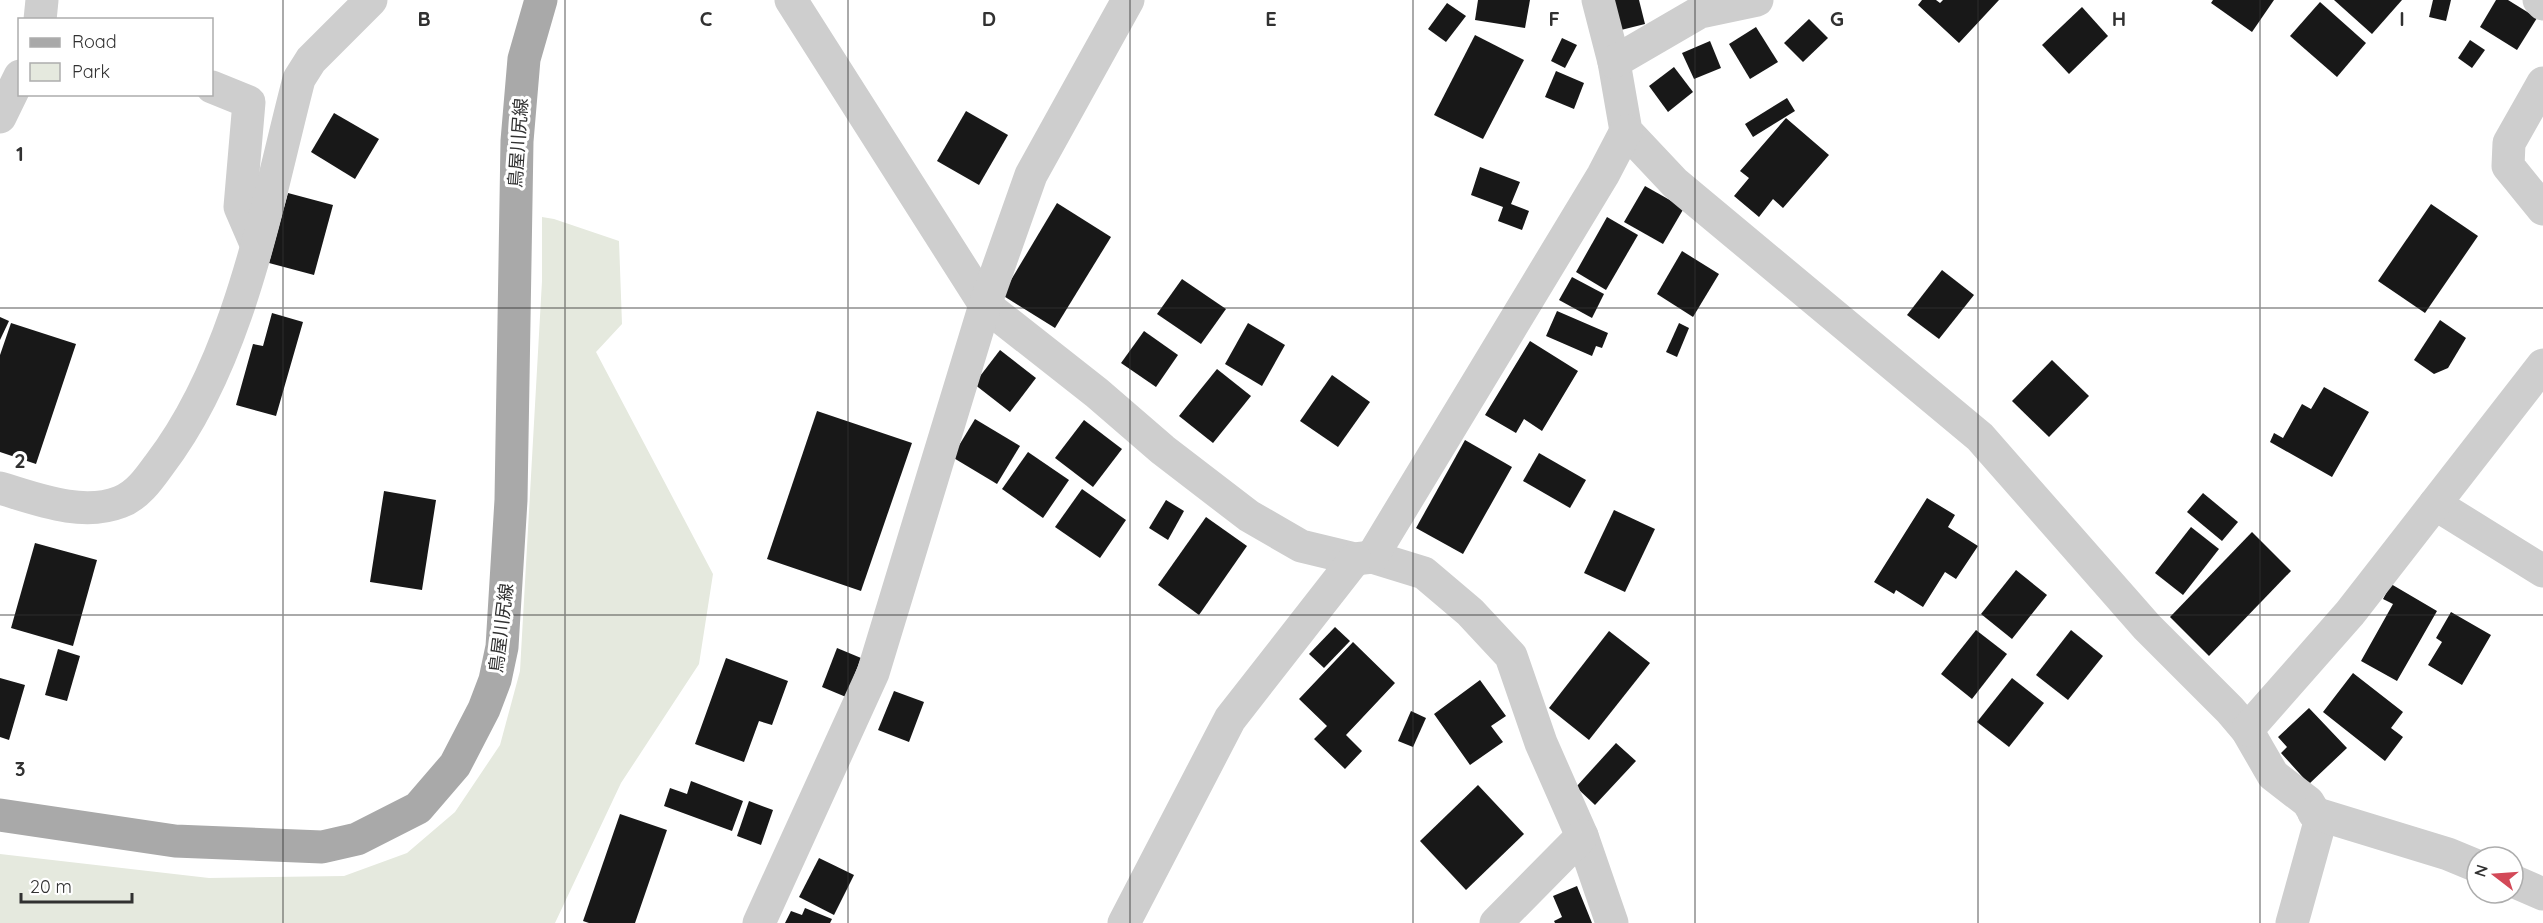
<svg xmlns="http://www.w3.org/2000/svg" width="2543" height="923" font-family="Quicksand,'Noto Sans JP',sans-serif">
<rect width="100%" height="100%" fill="#fff"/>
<!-- green -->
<polygon fill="#e5e9de" points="542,217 554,219 619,241 622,324 596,352 713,574 699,664 621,783 555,923 0,923 0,854 209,878 344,876 407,853 455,812 500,745 520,671 542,281"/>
<!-- building -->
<g fill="#181818">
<polygon points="1478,0 1530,0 1525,28 1475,20"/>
<polygon points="1613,0 1639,0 1645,24 1621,30"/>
<polygon points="1922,0 1936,0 1940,3 1943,0 1999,0 1959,43 1918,5"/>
<polygon points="2213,0 2274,0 2252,32 2211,3"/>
<polygon points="2334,0 2402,0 2372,34"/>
<polygon points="2433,0 2451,0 2446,21 2429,17"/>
<polygon points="2496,0 2508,0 2537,18 2517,50 2480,27"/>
<polygon points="2320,2 2366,43 2337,77 2290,36"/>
<polygon points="1447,3 1466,16 1446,42 1428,29"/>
<polygon points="2082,7 2108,36 2069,74 2042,45"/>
<polygon points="1809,19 1828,38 1803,62 1784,43"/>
<polygon points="1756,27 1778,62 1750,79 1729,44"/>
<polygon points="1475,35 1524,60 1483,139 1434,115"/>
<polygon points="1562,38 1577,45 1565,68 1551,61"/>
<polygon points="2470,40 2485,50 2472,68 2458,58"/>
<polygon points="1710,41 1721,68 1694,79 1682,53"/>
<polygon points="1674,67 1693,92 1668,112 1649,86"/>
<polygon points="1556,71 1584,83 1574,109 1545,97"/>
<polygon points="1787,98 1795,111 1753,137 1745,124"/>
<polygon points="966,111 1008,135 979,185 937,161"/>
<polygon points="334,113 379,139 355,179 311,152"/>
<polygon points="1786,118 1829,155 1783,208 1773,199 1759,217 1734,196 1749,178 1740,171"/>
<polygon points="1480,167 1520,182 1511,204 1529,211 1522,230 1498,221 1503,207 1471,195"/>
<polygon points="1645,186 1684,208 1663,244 1624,222"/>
<polygon points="288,193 333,205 314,275 269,263"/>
<polygon points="1057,203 1111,237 1055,328 1002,295"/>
<polygon points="2431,204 2478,236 2425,313 2378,281"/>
<polygon points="1607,217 1638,235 1606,290 1576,272"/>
<polygon points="1682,251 1719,274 1693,317 1657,294"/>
<polygon points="1942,270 1974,295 1939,339 1907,315"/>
<polygon points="1572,277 1604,294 1592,318 1559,300"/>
<polygon points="1182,279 1226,309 1201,344 1157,314"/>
<polygon points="1557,311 1608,333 1602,348 1596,346 1592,356 1546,336"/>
<polygon points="272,313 303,322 276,416 236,405 253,344 263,346"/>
<polygon points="0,317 9,321 0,340"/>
<polygon points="2440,320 2466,338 2448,368 2434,374 2414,360"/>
<polygon points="11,323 76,344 36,464 0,452 0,355"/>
<polygon points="1248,323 1285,345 1262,386 1225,364"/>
<polygon points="1679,323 1689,328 1677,357 1666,352"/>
<polygon points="1144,331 1178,355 1156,387 1121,363"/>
<polygon points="1530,341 1578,371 1542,431 1524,419 1516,433 1485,415"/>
<polygon points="1000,350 1036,378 1010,412 974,384"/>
<polygon points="2052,360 2089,396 2049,437 2012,401"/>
<polygon points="1217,369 1251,396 1213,443 1179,416"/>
<polygon points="1332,375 1370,402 1338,447 1300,421"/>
<polygon points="2324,387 2369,412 2332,477 2270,442 2274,433 2283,438 2302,404 2311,409"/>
<polygon points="817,411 912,443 861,591 767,559"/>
<polygon points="975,419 1020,446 997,484 952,457"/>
<polygon points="1084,420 1122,449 1093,487 1055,458"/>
<polygon points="1465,440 1512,467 1463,554 1416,528"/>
<polygon points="1028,452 1069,480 1043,518 1002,489"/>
<polygon points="1539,453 1586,480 1570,508 1523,481"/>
<polygon points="1082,489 1126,520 1100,558 1055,527"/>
<polygon points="384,491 436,500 422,590 370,582"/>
<polygon points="2203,493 2238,522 2222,541 2187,512"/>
<polygon points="1927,498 1955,515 1948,527 1978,546 1956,579 1945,572 1923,607 1896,590 1894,594 1874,582"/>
<polygon points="1166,500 1184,511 1168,540 1149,528"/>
<polygon points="1614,510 1655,529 1625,592 1584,573"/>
<polygon points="1206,517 1247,546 1199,615 1158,585"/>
<polygon points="2191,527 2219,549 2183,595 2155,573"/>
<polygon points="2252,532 2291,571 2209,656 2170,617"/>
<polygon points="35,543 97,560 73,646 11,628"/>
<polygon points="2016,570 2047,595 2012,639 1981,614"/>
<polygon points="2391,584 2437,611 2397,681 2361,661 2393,604 2383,599"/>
<polygon points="2451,612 2491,635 2462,685 2428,665 2442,642 2436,638"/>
<polygon points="1335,627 1350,641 1324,668 1309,654"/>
<polygon points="1976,630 2007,654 1972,699 1941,674"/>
<polygon points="2071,630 2103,656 2068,700 2036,675"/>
<polygon points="1609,631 1650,663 1589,740 1549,708"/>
<polygon points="1353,642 1395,683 1346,735 1362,751 1345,769 1314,739 1327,726 1299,699"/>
<polygon points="837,648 861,658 846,697 822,687"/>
<polygon points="58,649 80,656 67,701 45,695"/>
<polygon points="726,658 788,681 772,725 759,721 744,762 695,744"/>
<polygon points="2353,673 2403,712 2391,728 2403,737 2385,761 2323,712"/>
<polygon points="0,678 25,685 9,740 0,737"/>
<polygon points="2012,678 2044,703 2009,747 1977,722"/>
<polygon points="1480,680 1506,716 1491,726 1503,742 1470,765 1434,714"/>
<polygon points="894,691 924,702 909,742 878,730"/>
<polygon points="2309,708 2347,748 2309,784 2281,753 2287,747 2278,737"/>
<polygon points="1411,711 1426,718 1413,747 1398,741"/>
<polygon points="1616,743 1636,761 1595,805 1576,787"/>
<polygon points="691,781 743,801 732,831 664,806 670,788 687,794"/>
<polygon points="1478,785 1524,834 1466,890 1420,841"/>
<polygon points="749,801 773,810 761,845 737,836"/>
<polygon points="620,814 667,830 635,923 589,923 583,921"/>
<polygon points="819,858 854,875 834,915 799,897"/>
<polygon points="1577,886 1592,923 1555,923 1554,921 1562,917 1553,896"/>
<polygon points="805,908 832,919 830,923 785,923 791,911 802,915"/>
</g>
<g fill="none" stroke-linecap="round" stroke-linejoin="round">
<!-- minor -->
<g stroke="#cecece" stroke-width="33">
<polyline points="791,0 985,305 1097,393 1163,450 1249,516 1301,546 1355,559 1372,557 1424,573 1470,612 1511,656 1541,743 1582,836 1612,923"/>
<polyline points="1598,0 1614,62 1626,131 1675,183 1980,437 2147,627 2230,710 2247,730 2273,775 2308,802 2320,822 2292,923"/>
<polyline points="2539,0 2543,4"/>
<polyline points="40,20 42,0"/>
<polyline points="1614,62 1700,12 1757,0"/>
<polyline points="2543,83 2509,143 2508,166 2543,209"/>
<polyline points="212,87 249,102 240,207 256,244"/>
<polyline points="0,117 20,76"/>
<path d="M0 488C37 499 82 517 120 502 137 496 149 479 159 465 240 359 266 206 299 79L311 60 371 0"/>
<polyline points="2435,504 2543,571"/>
<polyline points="1372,557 1603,175 1626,131"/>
<polyline points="2247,730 2350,613 2543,365"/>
<polyline points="2314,813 2448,854 2477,866"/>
<polyline points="2513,881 2543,894"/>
<polyline points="759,923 873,673 985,305 1031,175 1128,0"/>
<polyline points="1124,923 1230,719 1355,559"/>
<polyline points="1496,923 1582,836"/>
</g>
<!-- major -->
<polyline stroke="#a9a9a9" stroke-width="33" points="0,815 175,841 322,847 357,839 418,808 455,765 484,709 495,680 502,647 511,500 517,141 524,59 541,0"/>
</g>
<!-- grid -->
<path fill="none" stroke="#313131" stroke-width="1.5" stroke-opacity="0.55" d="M283 0V923M565 0V923M848 0V923M1130 0V923M1413 0V923M1695 0V923M1978 0V923M2260 0V923M0 308H2543M0 615H2543"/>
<g text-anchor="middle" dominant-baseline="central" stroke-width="6" stroke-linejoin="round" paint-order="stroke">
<!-- street labels -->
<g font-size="18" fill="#313131" stroke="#fff">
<text transform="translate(518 143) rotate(-86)">鳥屋川尻線</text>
<text transform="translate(501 628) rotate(-83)">鳥屋川尻線</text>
</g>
</g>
<g font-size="20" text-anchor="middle" font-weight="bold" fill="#313131" stroke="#fff" stroke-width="6" stroke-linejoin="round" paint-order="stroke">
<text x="424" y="26">B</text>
<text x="706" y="26">C</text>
<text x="989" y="26">D</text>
<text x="1271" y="26">E</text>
<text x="1554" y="26">F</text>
<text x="1837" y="26">G</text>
<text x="2119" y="26">H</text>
<text x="2402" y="26">I</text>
<text x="20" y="161">1</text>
<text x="20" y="468">2</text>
<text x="20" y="776">3</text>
</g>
<!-- legend -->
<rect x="18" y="18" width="195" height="78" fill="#ffffff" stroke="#adadad" stroke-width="1.5"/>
<rect x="30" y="38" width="30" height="9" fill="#a9a9a9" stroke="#adadad" stroke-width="1.5"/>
<text x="72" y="48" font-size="18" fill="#313131">Road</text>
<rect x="30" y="63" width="30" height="18" fill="#e5e9de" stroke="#adadad" stroke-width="1.5"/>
<text x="72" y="78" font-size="18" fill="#313131">Park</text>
<!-- north arrow -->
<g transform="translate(2495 875) rotate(287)"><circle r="28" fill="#ffffff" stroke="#adadad" stroke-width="1.5"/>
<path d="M0-4.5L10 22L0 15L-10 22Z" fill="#d34958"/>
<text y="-9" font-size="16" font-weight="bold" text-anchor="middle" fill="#313131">N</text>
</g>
<!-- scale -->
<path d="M21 893v9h111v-9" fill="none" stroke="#313131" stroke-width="3"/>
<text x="30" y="893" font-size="18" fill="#313131" stroke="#ffffff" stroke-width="4.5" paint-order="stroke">20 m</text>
</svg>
